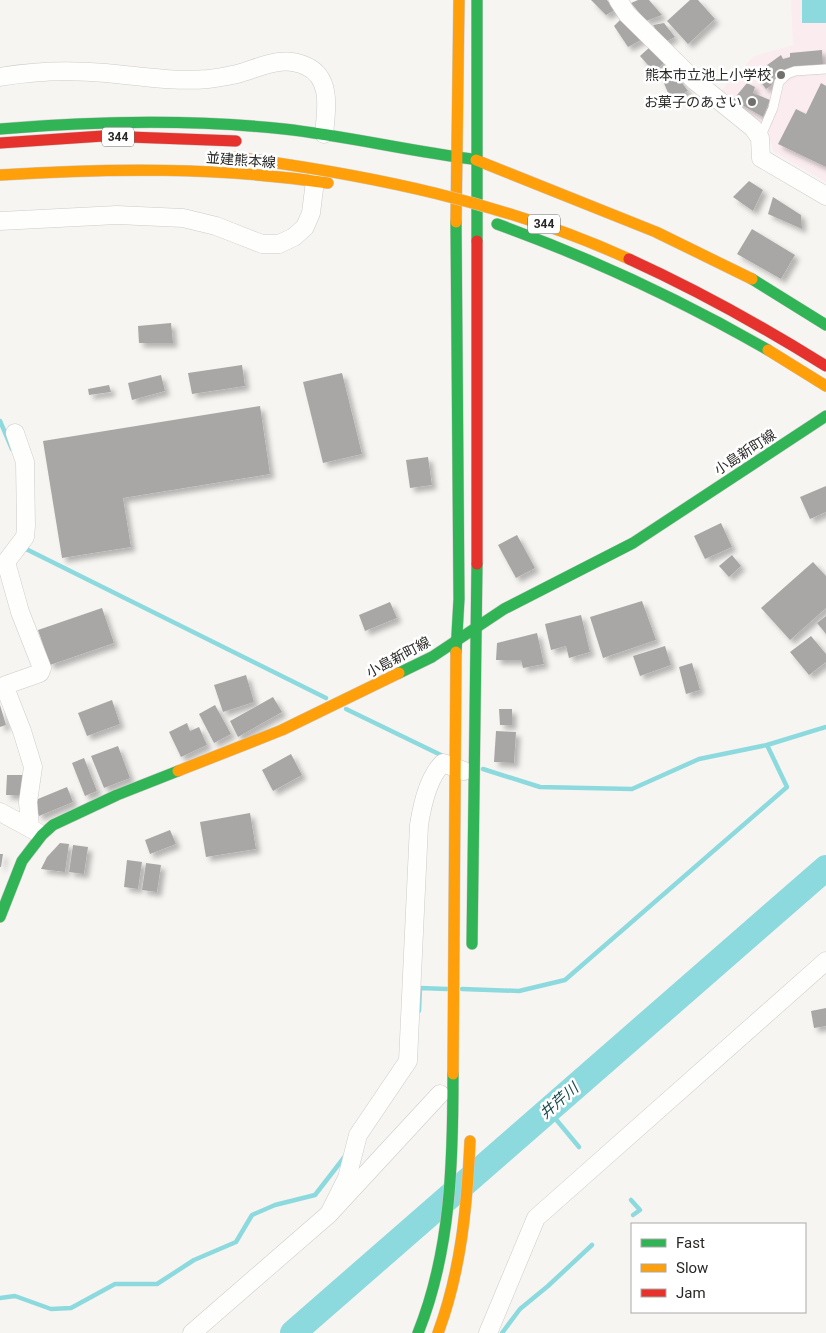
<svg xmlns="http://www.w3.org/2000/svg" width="826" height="1333" font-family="Roboto,'Noto Sans JP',sans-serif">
<defs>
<filter id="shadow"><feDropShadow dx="4.5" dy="4.5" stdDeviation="2.5" flood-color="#0004"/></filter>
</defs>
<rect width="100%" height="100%" fill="#f7f5f2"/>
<!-- education -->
<polygon fill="#fbecef" points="791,0 826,0 826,182 774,152 768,134 758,121 717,95 754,56 793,45"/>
<!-- water -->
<rect fill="#8ddade" x="802" y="0" width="24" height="23"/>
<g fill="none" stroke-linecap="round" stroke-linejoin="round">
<!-- stream -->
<g stroke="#8ddade" stroke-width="4.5">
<polyline points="0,421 12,449"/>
<polyline points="22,547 326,698"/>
<polyline points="346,709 445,757"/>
<polyline points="483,769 540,787 632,789 699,759 767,745 826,727"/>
<polyline points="462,989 519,991 565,980 787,787 767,745"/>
<polyline points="419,1011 420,988 447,989"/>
<polyline points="549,1111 579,1147"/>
<polyline points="631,1200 640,1210 633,1215"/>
<polyline points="0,1298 15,1296 51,1309 71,1308 115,1284 157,1284 194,1260 236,1242 252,1215 275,1205 315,1195 346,1155"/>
<polyline points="502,1333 520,1309 548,1286 592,1245"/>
</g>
<!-- river -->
<polyline stroke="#8ddade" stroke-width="26" points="293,1333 826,868"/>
</g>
<!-- building -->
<g fill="#a8a7a5" filter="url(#shadow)">
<polygon points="591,0 607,0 615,10 606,15"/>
<polygon points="638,0 649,0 662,15 646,21 631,3"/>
<polygon points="690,0 698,0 715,19 688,44 667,21"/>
<polygon points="623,17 643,39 628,47 614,26"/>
<polygon points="664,23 675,37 663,43 653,25"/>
<polygon points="651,46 665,62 654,72 640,56"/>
<polygon points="822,50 823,65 790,68 769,80 772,85 766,89 757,77 765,71 763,68 781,55 783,59 790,57 790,53"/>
<polygon points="674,72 688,91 671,100 661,76"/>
<polygon points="747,83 755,87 753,93 770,100 763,117 733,100"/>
<polygon points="821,83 826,86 826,167 778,144 796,109 806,114"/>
<polygon points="749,181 763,190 753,211 733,197"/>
<polygon points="773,197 801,215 802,229 768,214"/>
<polygon points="752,229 795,255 781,279 737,254"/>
<polygon points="171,323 173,343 139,343 138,326"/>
<polygon points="242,365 245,386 192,394 188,373"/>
<polygon points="342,373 362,454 323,463 303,382"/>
<polygon points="161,375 165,391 132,400 128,383"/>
<polygon points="109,385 111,392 89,395 88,389"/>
<polygon points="260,406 270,474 123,498 131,547 62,558 43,441"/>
<polygon points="428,457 432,485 410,488 406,460"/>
<polygon points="826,486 826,512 810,519 800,497"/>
<polygon points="721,523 732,547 705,559 694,536"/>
<polygon points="517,535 535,568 516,578 498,545"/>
<polygon points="732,555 741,566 729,577 719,566"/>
<polygon points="813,562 826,576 826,608 790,640 761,608"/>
<polygon points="642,601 656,640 603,658 590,617"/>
<polygon points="390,602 397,618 365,631 359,615"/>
<polygon points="102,608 114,643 50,665 38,630"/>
<polygon points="581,615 590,652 569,658 566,646 551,650 545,624"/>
<polygon points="826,616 826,634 817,623"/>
<polygon points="537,633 544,664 523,668 521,660 496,660 497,643"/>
<polygon points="811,636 826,654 826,662 809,675 790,652"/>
<polygon points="665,646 671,665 640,676 633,656"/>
<polygon points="692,663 700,690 686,694 679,667"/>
<polygon points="246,675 254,702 223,712 214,685"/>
<polygon points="273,697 282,712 238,737 230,721"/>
<polygon points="112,700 120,724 87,736 78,713"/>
<polygon points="0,705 6,725 0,727"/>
<polygon points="215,705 231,734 214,743 199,714"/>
<polygon points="499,709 512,709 512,725 500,725"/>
<polygon points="187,723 190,731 199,727 207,745 181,757 169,732"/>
<polygon points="496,731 516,732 514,763 494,762"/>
<polygon points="118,746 130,778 104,788 91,756"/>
<polygon points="291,754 302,775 273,791 262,770"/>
<polygon points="84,758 97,791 85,796 72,763"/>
<polygon points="7,775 25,775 25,795 6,795"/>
<polygon points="67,787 73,802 39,816 33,801"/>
<polygon points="250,813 256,849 206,857 200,822"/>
<polygon points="170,830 176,844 150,854 145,840"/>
<polygon points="60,843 69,844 65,872 41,869 47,857"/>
<polygon points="73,845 88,847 84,874 69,872"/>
<polygon points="0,854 3,854 1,867 0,867"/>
<polygon points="127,860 142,862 138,889 124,887"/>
<polygon points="146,863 161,865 157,892 142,890"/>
<polygon points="826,1008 826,1026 814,1028 811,1011"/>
</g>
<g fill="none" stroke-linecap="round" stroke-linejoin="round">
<!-- lane casing -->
<g stroke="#cdcbc9" stroke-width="10">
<polyline id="lane" points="760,138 773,108 779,82 787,74 795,71 826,69"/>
</g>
<!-- street casing -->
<g stroke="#cdcbc9" stroke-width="19">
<g id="street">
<polyline points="618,0 627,14 695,81 753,128 760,138 761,158 826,196"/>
<path d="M0 77C34 71 71 70 106 73 139 76 174 82 208 79 217 78 228 76 237 74 262 67 281 55 306 66 333 78 326 112 324 134"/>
<polyline points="0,221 117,215 183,218 216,226 262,244 279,244 294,237 305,227 311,213 315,181"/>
<polyline points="15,433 25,462 26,526 25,537 6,562 20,612 42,668 40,673 6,685 6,690 22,731 33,767 28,802 30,828"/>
<polyline points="0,812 37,832"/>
<path d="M329 1214 347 1178 358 1135 408 1061 419 825C422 806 428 777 443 763L464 771"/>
<polyline points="192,1333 329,1214 440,1094"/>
<polyline points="488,1333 536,1218 826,961"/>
</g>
</g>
<!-- fast casing -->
<g stroke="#cdcbc9" stroke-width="12">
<g id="fast">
<polyline points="477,0 477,241"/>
<path d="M0 129C95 121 190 119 284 129 347 136 409 151 472 159"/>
<polyline points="456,222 459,599 456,652"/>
<path d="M497 224C591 258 681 300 768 350"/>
<polyline points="752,279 826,325"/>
<polyline points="399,673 432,657 504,609 633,543 826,416"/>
<polyline points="0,917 22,861 42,835 53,825 117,795 178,771"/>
<polyline points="472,944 477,564"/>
<path d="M418 1333C451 1251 453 1162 453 1074"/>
</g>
</g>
<!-- slow casing -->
<g stroke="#cdcbc9" stroke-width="12">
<g id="slow">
<polyline points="476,160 656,232 752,279"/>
<path d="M0 175C110 168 219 167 328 183"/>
<polyline points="456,222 459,0"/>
<polyline points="768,350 826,386"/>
<polyline points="178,771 282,730 399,673"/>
<polyline points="453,1074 456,652"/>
<path d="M438 1333C461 1271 467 1207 470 1141"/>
</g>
</g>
<!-- jam casing -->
<g stroke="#cdcbc9" stroke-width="12">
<g id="jam">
<polyline points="0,143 103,136 236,141"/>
<polyline points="477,241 477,564"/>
</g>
</g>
<!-- lane -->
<use href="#lane" stroke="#fefefd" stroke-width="9"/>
<!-- street -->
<use href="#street" stroke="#fefefd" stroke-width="18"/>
<!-- fast -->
<use href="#fast" stroke="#30b455" stroke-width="11"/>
<!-- slow -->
<use href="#slow" stroke="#ff9f0a" stroke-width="11"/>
<!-- jam -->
<use href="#jam" stroke="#e5322d" stroke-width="11"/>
<!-- slow-bridge casing -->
<g stroke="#d1d0cf" stroke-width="12" stroke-linecap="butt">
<path id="slow-bridge" d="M235 157C370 175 504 202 629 259"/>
</g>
<!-- jam-bridge casing -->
<g stroke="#d1d0cf" stroke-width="12" stroke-linecap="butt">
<path id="jam-bridge" d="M629 259C697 290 762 326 826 366"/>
</g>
<!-- slow-bridge -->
<use href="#slow-bridge" stroke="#ff9f0a" stroke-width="11"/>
<!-- jam-bridge -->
<use href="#jam-bridge" stroke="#e5322d" stroke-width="11"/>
</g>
<!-- markers -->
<g fill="#71706d" stroke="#fff" stroke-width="2">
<circle cx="781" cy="75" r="5"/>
<circle cx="752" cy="102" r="5"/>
</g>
<g text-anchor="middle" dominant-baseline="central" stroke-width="5" stroke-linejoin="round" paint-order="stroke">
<!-- shield labels -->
<g fill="#fff" stroke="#696867" stroke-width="1">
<rect x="102" y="127.5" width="32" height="19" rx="4"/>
<rect x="528" y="214.5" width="32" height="19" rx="4"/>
</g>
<g font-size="12" font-weight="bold" fill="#292826">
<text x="118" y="137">344</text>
<text x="544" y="224">344</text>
</g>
<!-- poi labels -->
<g font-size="14" fill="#292826" stroke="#fff" text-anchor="end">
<text x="771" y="75">熊本市立池上小学校</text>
<text x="742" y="102">お菓子のあさい</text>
</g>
<!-- street labels -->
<g font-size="14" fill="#292826" stroke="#fff">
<text transform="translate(241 160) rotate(4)">並建熊本線</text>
<text transform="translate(745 452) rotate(-33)">小島新町線</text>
<text transform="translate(398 657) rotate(-28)">小島新町線</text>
</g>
<!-- water labels -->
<g font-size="15" font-style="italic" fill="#1c4d50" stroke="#fff">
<text transform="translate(559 1101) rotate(-41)">井芹川</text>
</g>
</g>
<!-- legend -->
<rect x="631" y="1223" width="175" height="90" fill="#ffffff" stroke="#a9a9a8"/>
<rect x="641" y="1239" width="25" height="8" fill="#30b455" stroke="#a9a9a8"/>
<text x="676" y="1248" font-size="15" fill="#292826">Fast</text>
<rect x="641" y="1264" width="25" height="8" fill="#ff9f0a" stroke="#a9a9a8"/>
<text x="676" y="1273" font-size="15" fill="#292826">Slow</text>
<rect x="641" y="1289" width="25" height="8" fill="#e5322d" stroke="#a9a9a8"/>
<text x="676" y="1298" font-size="15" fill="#292826">Jam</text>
</svg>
